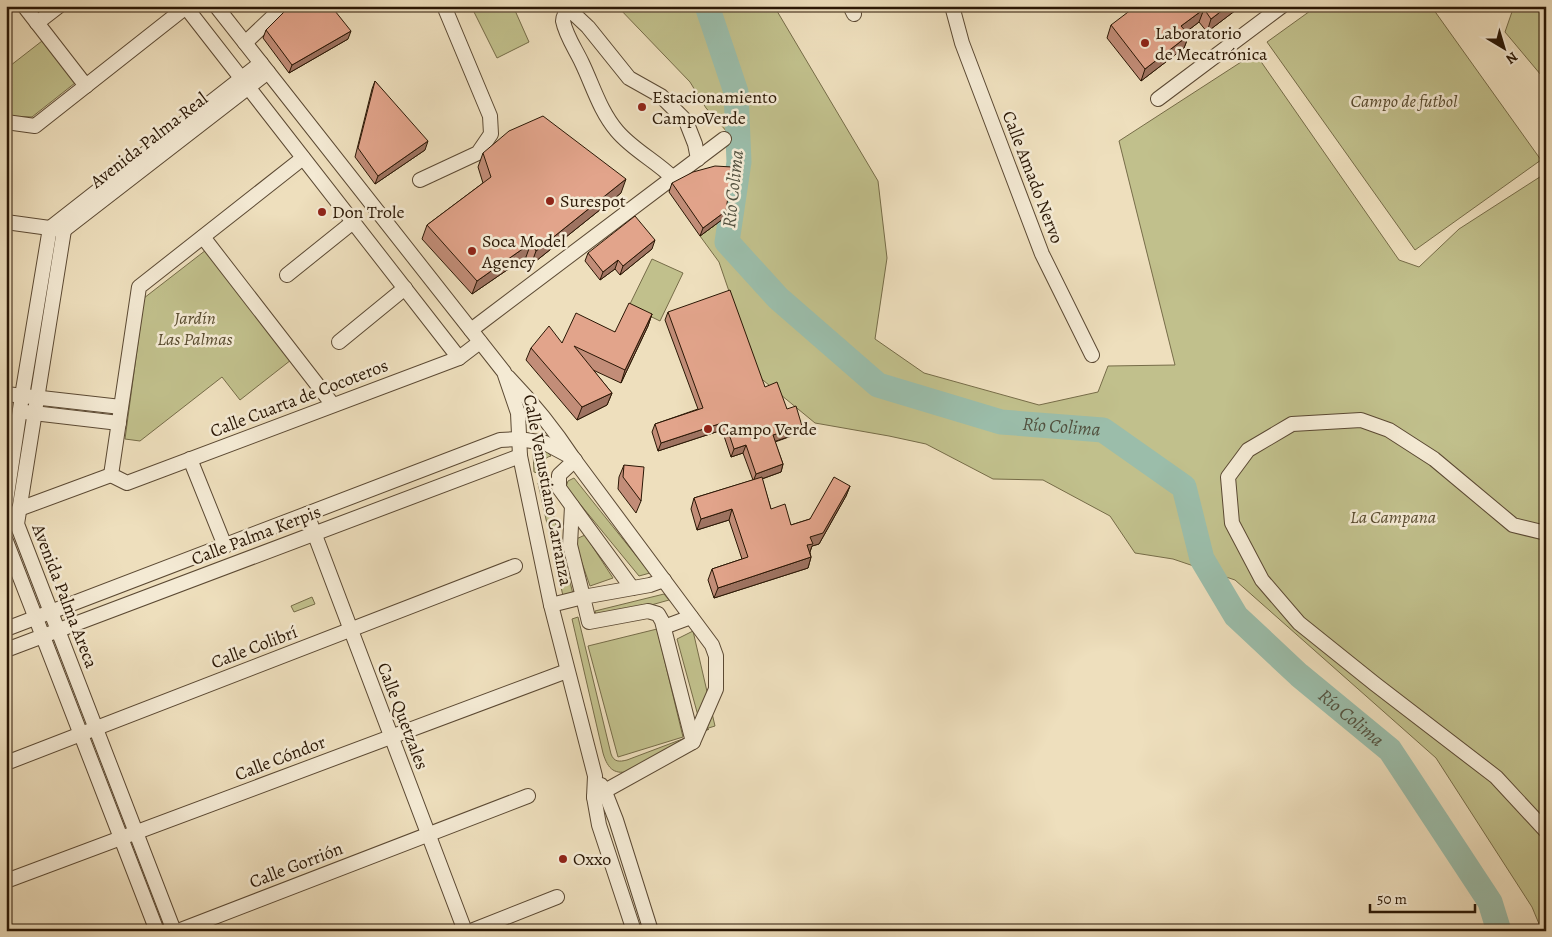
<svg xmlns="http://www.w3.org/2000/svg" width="1552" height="937" font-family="Alegreya,serif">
<rect width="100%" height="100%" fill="#eedfbd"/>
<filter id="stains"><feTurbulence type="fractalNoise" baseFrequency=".004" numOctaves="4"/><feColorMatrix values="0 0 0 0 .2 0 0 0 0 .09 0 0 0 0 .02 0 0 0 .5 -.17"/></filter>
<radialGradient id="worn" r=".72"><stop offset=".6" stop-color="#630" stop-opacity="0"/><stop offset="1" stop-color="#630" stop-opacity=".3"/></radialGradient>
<!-- green -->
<g fill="#c1c08c" stroke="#766c48">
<polygon points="471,6 513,6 529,42 497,58"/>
<polygon points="617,6 774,6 878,181 887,258 875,339 924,373 1039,405 1098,392 1108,366 1175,365 1119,141 1255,53 1399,260 1419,267 1459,229 1546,173 1546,931 1542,931 1532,907 1436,758 1235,580 1173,559 1135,553 1110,516 1043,480 993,479 926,444 889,436 815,423 758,376 719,262 700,236 723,219 735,141 706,108 690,82"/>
<polygon points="1317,6 1431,6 1541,160 1415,250 1267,42"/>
<polygon points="1514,6 1546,6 1546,81 1505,32"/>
<polygon points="42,41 75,83 32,117 6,116 6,69"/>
<polygon points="206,250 291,360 240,400 222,377 140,441 125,439 144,298"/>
<polygon points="652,259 683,273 660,321 629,306"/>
<path d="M535 449H544L551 456C543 458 539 465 537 473L534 472 533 452Z"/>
<polygon points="574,478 650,573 639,576 566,487 568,481"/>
<polygon points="542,481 545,481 573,594 563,596 538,483"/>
<polygon points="585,535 613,578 590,586 574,540"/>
<polygon points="664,594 669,600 598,620 595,611"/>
<polygon points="312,597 315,604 294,612 291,606"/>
<path d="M578 617 611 754C614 762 619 762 627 760L709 729 631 771C615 775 608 770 603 753L572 619Z"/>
<polygon points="657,629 683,737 618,757 588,646"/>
<polygon points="693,631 715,726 686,735 700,723 677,639"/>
</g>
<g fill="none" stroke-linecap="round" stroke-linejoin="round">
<!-- river -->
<path stroke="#9bbdaa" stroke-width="25" id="s1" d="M707 6 736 92 739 162 727 242 778 298 878 385 1001 422 1103 430 1184 487 1202 559 1236 616 1299 675 1390 750 1490 902 1499 931"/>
<!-- minor casing -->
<g stroke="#5b4933" stroke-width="16">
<g id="minor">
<polyline points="24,6 86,86"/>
<polyline points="185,6 459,358"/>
<polyline points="216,6 504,372 518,413 520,456 551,605 595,776 594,797 599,825 634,931"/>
<polyline points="850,6 854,14"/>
<polyline points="952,6 962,43 1042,254 1092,355"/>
<polyline points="37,23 59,6"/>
<polyline points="245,43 284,6"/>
<polyline points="1158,99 1282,6"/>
<polyline points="6,122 35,126 186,7"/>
<polyline points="303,158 139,287 111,475 127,483 459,358 480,342"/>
<path d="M673 178C656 161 633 150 617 131 600 111 593 86 582 63 576 50 566 36 563 21 563 18 564 16 565 14L572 12 588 27 629 78 661 96 686 121 695 144 698 159"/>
<polyline points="420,180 478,153 491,134 490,116 444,6"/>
<polyline points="6,222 64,230 268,72"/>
<polyline points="64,230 17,524 174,931"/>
<polyline points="203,237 333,405"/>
<polyline points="287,275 353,222"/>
<polyline points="471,330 724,139"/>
<polyline points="339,342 405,288"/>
<path d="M508 377C532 402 554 429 573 458L712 645 716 656V689L693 742 594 797"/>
<polyline points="6,394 121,407"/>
<polyline points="25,412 119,423"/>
<polyline points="190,459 225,546"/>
<polyline points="575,460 559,475 559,488 632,588"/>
<polyline points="6,501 22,396 50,228 261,63"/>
<polyline points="19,509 111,475"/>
<polyline points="307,514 465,931"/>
<polyline points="1546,533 1513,525 1434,459 1389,430 1361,420 1292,424 1248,450 1228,477 1232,523 1262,580 1299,623 1375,684 1496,777 1546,831"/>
<polyline points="6,541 157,931"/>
<polyline points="664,580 650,585 583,597 589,622 648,611 658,614 662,621 693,742"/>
<polyline points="551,605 583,597 570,545 572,506"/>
<polyline points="664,627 691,617"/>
<polyline points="6,629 500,440 519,439 545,443 573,458"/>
<polyline points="6,650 520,456"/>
<polyline points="6,763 515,566"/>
<polyline points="601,785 605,792 616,820 651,931"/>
<polyline points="6,881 567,671"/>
<polyline points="178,931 528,796"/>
<polyline points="471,931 557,897"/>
</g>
</g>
<!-- minor -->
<use href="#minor" stroke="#f4ead4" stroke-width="14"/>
</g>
<!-- wall -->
<g fill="#c28d78" stroke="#2a1705">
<polygon points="1169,6 1237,6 1236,10 1207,32 1199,22 1186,32 1189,35 1184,48 1141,81 1107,38 1111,25 1167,8"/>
<polygon points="266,30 348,39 289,73 263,38"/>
<polygon points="375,81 425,150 375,184 355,157 372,89"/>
<polygon points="483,153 621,193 531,265 526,257 472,294 422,239 427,225 483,183 478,167"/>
<polygon points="672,183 726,211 723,219 700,236 669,192"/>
<polygon points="652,249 620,275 615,269 600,280 585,261 588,253"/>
<polygon points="668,312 765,387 787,409 800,433 775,442 783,464 781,472 762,479 771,509 791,525 810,519 850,486 846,496 819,544 812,546 810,552 811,557 808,568 714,598 708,580 712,569 742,559 729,520 697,530 691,509 694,498 753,480 743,453 731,457 722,430 658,451 652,432 655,424 698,409 665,320"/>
<polygon points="652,314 648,326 621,383 593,370 612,393 607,405 577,420 526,360 531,348 562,343 615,332"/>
<polygon points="624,465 641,501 636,513 618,489 619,477"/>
</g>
<!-- shaded-wall -->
<g fill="#9e7361" stroke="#2a1705">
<polygon points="1228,6 1237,6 1236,10 1207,32 1211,19"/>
<polygon points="1204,9 1199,22 1177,39 1181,26"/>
<polygon points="351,31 348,39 289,73 292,65"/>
<polygon points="1189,35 1184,48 1141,81 1145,69"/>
<polygon points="428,141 425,150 375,184 378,176"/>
<polygon points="626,179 621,193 531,265 536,251"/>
<polygon points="726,211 723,219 700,236 703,228"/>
<polygon points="655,240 652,249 620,275 623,266"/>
<polygon points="531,243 526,257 472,294 477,281"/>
<polygon points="618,260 615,269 600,280 603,272"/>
<polygon points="652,314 648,326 621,383 625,370"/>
<polygon points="612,393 607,405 577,420 582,407"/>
<polygon points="725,422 722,430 658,451 661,443"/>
<polygon points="802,426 800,433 770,443 773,435"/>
<polygon points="746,445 743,453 731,457 734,449"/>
<polygon points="783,464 781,472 753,482 756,474"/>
<polygon points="850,486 846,496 819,544 812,546 809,554 804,556 810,537"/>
<polygon points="732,509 729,520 697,530 701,519"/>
<polygon points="811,557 808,568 714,598 718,588"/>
</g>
<!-- building -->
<g fill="#e2a48b" stroke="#2a1705">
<polygon points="290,6 331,6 351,31 292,65 266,30"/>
<polygon points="1136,6 1166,6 1167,8 1169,6 1228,6 1211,19 1204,9 1181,26 1189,35 1145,69 1111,25"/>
<polygon points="375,81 428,141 378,176 358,148"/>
<polygon points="543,116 626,179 536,251 531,243 477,281 427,225 491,177 483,153 509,131"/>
<polygon points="715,166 732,167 726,211 703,228 672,183 693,172"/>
<polygon points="635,216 655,240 623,266 618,260 603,272 588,253"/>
<polygon points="730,290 765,387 777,382 787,409 796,406 802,426 773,435 783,464 756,474 746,445 734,449 725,422 661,443 655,424 703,408 668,312"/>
<polygon points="629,303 652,314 625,370 574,346 612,393 582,407 531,348 549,326 562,343 576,313 615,332"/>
<polygon points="624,465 644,467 641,501 623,477"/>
<polygon points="762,477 771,509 785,504 791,525 810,519 834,477 850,486 823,533 810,537 813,544 807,545 811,557 718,588 712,569 748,557 732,509 701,519 694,498"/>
</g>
<!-- markers -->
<g fill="#8f2418" stroke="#f4ead4" stroke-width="2">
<circle cx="1145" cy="43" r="5"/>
<circle cx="642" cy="107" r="5"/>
<circle cx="550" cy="201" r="5"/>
<circle cx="322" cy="212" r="5"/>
<circle cx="472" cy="251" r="5"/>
<circle cx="708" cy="429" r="5"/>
<circle cx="563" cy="859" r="5"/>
</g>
<g text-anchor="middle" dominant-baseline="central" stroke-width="5" stroke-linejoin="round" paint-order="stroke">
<!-- poi labels -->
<g font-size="18" fill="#2a1705" stroke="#f4ead4" text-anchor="start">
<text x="1155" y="33">Laboratorio<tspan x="1155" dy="21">de Mecatrónica</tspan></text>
<text x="652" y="97">Estacionamiento<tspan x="652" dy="21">CampoVerde</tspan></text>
<text x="560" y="201">Surespot</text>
<text x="332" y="212">Don Trole</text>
<text x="482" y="241">Soca Model<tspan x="482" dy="21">Agency</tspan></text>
<text x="718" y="429">Campo Verde</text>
<text x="573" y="859">Oxxo</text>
</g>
<!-- park labels -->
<g font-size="18" font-style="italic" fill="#574a2e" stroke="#f4ead4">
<text x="1404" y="101">Campo de futbol</text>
<text x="195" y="318">Jardín<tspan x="195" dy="21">Las Palmas</tspan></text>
<text x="1393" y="517">La Campana</text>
</g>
<!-- street labels -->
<g font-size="18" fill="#2a1705" stroke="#f4ead4">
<text transform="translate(149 140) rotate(-38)">Avenida Palma Real</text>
<text transform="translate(1033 177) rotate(69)">Calle Amado Nervo</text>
<text transform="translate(299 398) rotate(-21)">Calle Cuarta de Cocoteros</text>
<text transform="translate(548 490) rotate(79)">Calle Venustiano Carranza</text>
<text transform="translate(256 535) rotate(-21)">Calle Palma Kerpis</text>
<text transform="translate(65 596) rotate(69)">Avenida Palma Areca</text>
<text transform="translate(254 647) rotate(-21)">Calle Colibrí</text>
<text transform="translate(403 716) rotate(69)">Calle Quetzales</text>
<text transform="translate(280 758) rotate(-21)">Calle Cóndor</text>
<text transform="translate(296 865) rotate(-21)">Calle Gorrión</text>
</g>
<!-- water labels -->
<g font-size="19" font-style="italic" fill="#52513f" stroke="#f4ead4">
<text transform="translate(733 189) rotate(-84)">Río Colima</text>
<text stroke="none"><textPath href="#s1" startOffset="639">Río Colima</textPath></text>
<text stroke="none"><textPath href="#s1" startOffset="1074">Río Colima</textPath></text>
</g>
</g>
<!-- margin -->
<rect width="1552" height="937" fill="none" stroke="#eedfbd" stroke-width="25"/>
<rect x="8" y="8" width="1537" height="922" fill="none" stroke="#2a1705" stroke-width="2.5"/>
<rect x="12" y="12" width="1527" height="912" fill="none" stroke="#2a1705"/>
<!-- north arrow -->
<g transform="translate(1504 48) rotate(142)" stroke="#f4ead4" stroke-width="4" paint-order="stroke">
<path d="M0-4L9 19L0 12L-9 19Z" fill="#2a1705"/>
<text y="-8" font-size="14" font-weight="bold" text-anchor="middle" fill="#2a1705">N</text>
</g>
<!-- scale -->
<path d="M1370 904v8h105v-8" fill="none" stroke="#2a1705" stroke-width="2.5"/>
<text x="1377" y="904" font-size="15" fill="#2a1705" stroke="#f4ead4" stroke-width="4" paint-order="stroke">50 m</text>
<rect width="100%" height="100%" filter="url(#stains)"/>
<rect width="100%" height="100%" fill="url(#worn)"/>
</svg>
